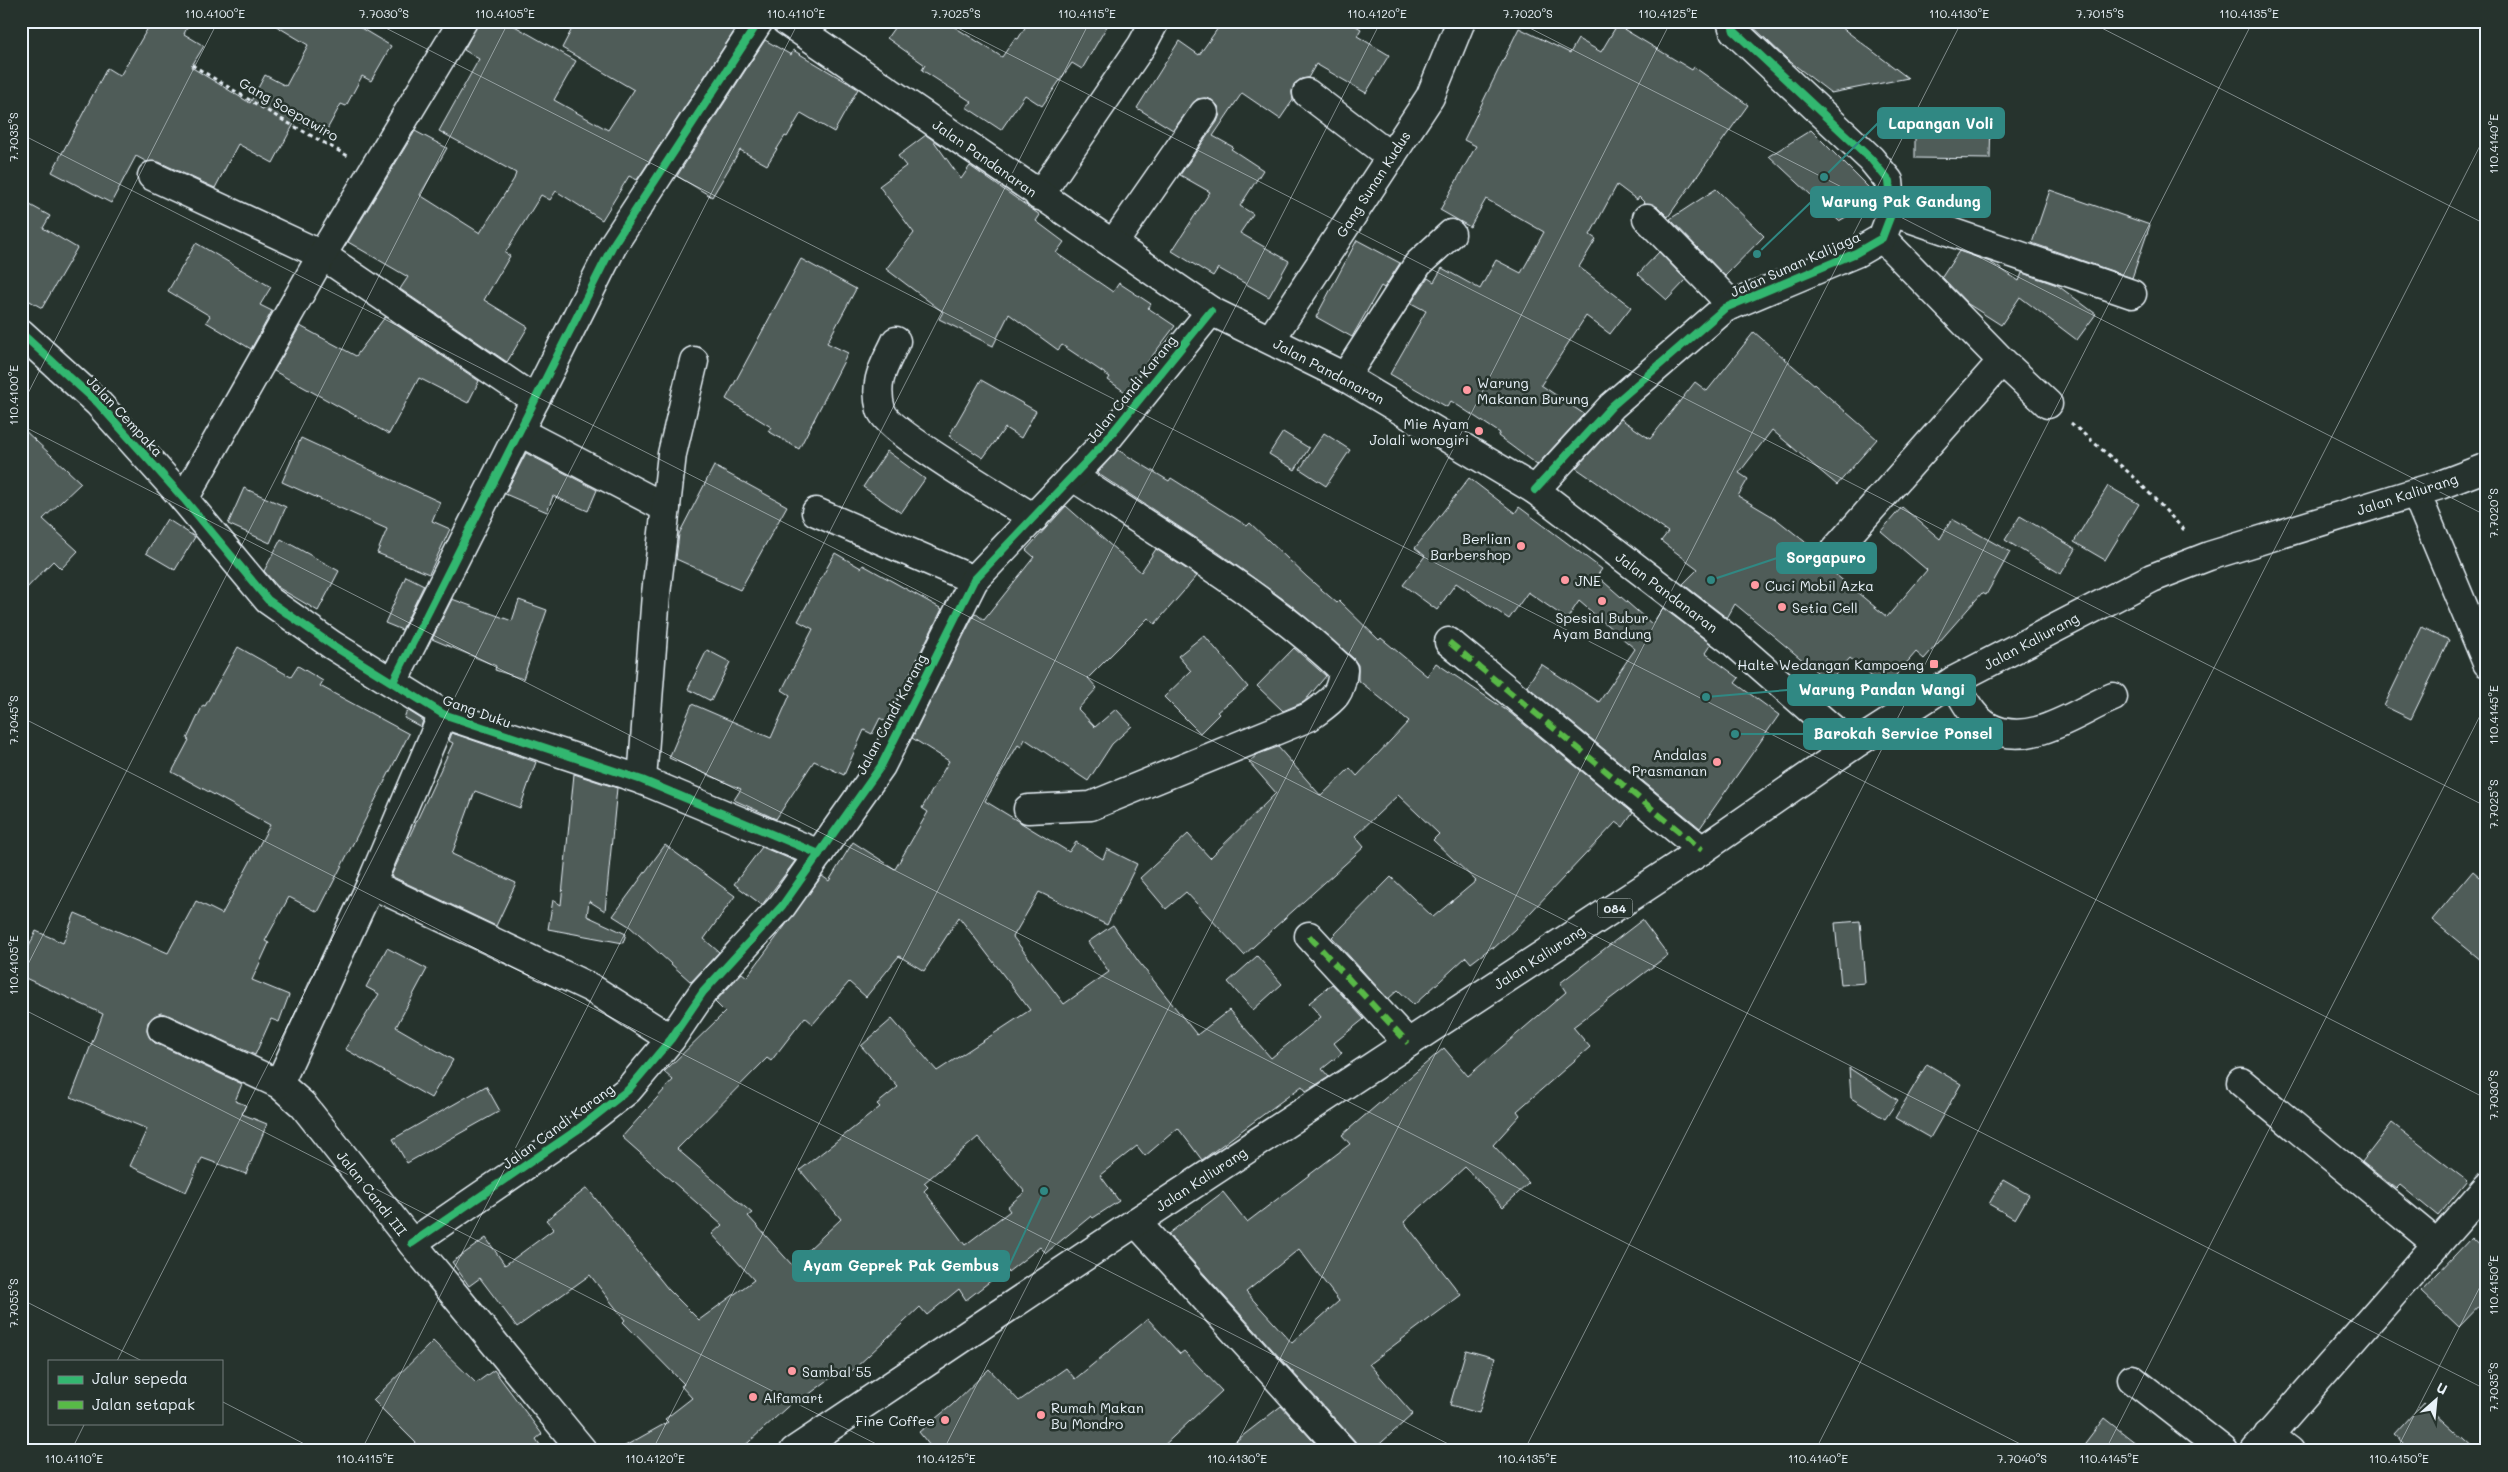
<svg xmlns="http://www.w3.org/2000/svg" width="2508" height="1472" font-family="Mali,sans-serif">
<rect width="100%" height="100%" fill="#26332d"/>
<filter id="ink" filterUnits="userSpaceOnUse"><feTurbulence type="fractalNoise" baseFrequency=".02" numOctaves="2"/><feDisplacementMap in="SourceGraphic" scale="10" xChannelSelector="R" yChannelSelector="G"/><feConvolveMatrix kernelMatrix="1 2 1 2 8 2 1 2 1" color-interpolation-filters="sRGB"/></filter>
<g filter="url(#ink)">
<!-- building -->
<g fill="#505c59" stroke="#e8f1f8" fill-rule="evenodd">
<polygon points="152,21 190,21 184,34 204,46 191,67 250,103 265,75 286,86 308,45 268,21 349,21 391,46 371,81 362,76 346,106 341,104 324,135 296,120 273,163 238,144 215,188 159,162 147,162 136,156 111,203 52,172 107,68 120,76"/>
<polygon points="479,21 506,21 576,61 554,100 608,130 634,90 562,48 576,21 720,21 735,30 637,180 629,176 602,220 556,191 550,200 541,195 505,253 510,256 484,300 528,327 507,362 400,289 408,277 348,242 415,131 447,148 420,195 480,233 514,179 516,173 439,131 479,59 464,50"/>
<polygon points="899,21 945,21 1002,57 1015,38 1018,39 1029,21 1110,21 1082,69 1072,63 1042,106 1025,95 1001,130 966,107 972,102 922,70 925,65 887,38"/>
<polygon points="1223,21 1348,21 1361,29 1357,36 1389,55 1366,93 1316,64 1308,78 1301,79 1294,84 1292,92 1293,100 1280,119 1242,93 1213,136 1233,147 1231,149 1263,170 1240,206 1253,214 1240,233 1289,261 1269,297 1218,268 1213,276 1172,251 1210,192 1180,175 1217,122 1220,114 1218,106 1212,100 1206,98 1197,99 1173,130 1137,108 1179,41 1199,55"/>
<polygon points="1747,21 1833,21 1908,78 1831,93 1788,60"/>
<polygon points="1617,25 1692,70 1694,67 1748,105 1668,217 1658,207 1645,203 1639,197 1637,200 1617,185 1590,235 1596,239 1579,267 1631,307 1610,334 1586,316 1541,385 1584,414 1537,465 1498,436 1500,433 1451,401 1447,407 1390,374 1426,311 1411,303 1428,278 1434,282 1442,268 1480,289 1496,260 1521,273 1544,232 1486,199 1470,227 1440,210 1476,146 1464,140 1519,28 1570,53 1578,39 1601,52"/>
<polygon points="765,40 791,55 793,50 858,89 834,132 801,113 787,137 785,136 767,165 740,150 712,197 677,176"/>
<polygon points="1915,116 1991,117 1990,159 1915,158"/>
<polygon points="1811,130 1875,194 1875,200 1839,221 1769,156"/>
<polygon points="926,135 933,140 961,179 970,166 1040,215 1036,221 1064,242 1056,253 1113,292 1119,283 1151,304 1148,308 1175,326 1125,392 1108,380 1110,377 1062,345 1058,350 1009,314 993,346 939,319 943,312 886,269 914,233 879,186 906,166 898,156"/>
<polygon points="1716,189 1764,236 1725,276 1670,219"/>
<polygon points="2050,190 2150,225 2132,278 2032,243"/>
<polygon points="21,200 50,216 43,228 77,248 42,308 21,296"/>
<polygon points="1357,240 1400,263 1384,288 1381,286 1352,337 1316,317"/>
<polygon points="196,243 271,287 260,305 272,311 251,349 206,322 210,316 168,291"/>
<polygon points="1959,251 1990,262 2019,281 2022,273 2057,285 2096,314 2077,340 2020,297 2001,325 1968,304 1942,277"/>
<polygon points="1659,252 1686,280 1667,300 1638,274"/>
<polygon points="801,259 856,289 827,343 848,353 799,449 768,431 771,427 726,399"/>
<polygon points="385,317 479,381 468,403 419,378 389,434 274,371 300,326 356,356"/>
<polygon points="1754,332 1877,439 1837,485 1772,430 1739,473 1748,479 1738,496 1775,518 1819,553 1824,563 1839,569 1835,574 1887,617 1927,570 1881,531 1902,507 1940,539 1952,519 2010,552 1986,595 1982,593 1924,659 1916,652 1885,688 1850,658 1829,682 1735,604 1727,618 1683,584 1698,569 1661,541 1668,532 1576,468 1621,419 1650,439 1695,382 1707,391"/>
<polygon points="981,380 1036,411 1021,438 1005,428 983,458 949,436"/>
<polygon points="21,427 81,483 43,519 78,551 61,569 53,561 21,594"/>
<polygon points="1283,432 1309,448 1295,470 1269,454"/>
<polygon points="1324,433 1350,450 1326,486 1300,469"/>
<polygon points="301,438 440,502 432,521 450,529 429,574 377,553 387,529 282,482"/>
<polygon points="1118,450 1169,481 1171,478 1247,526 1250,523 1307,577 1337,603 1339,601 1379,640 1381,638 1427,676 1436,663 1509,712 1633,813 1623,827 1616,822 1515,929 1494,948 1492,947 1471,963 1466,957 1414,1005 1398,990 1388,999 1332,937 1391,877 1433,917 1476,881 1433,840 1439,834 1398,795 1355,836 1364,847 1244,955 1186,892 1166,909 1140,878 1188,834 1210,858 1276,793 1249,762 1258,754 1278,747 1321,796 1350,768 1357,776 1409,721 1358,680 1358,665 1353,658 1290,604 1219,553 1097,473"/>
<polygon points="887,451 925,479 901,513 863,487"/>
<polygon points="526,453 597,490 588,511 553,496 547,512 505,494"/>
<polygon points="714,466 787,506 740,590 715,579 716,577 676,559 679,534"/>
<polygon points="1469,478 1515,513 1519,507 1602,569 1597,576 1652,624 1663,608 1711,644 1705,653 1739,678 1735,683 1779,715 1700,828 1527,686 1541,664 1599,702 1635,649 1579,601 1567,619 1528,592 1509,619 1456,583 1437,610 1403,585 1425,556 1415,548"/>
<polygon points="2108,486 2139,504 2105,560 2074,542"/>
<polygon points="244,488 286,507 270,543 228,524"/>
<path d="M1066 506 1141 572 1156 549 1197 576 1155 624 1148 618 1088 678 1097 688 1078 709 1095 727 1116 709 1132 726 1112 744 1088 781 1025 739 1021 747 1018 745 985 801 1069 852 1076 842 1103 859 1107 849 1137 864 1107 925 1039 892 1013 937 1064 1004 1109 972 1088 942 1113 925 1138 961 1197 1035 1229 1010 1271 1058 1321 1017 1309 1003 1332 984 1364 1019 1334 1043 1342 1053 1322 1069 1329 1077 1306 1091 1302 1086 1202 1160 1178 1128 1145 1156 1137 1146 1100 1175 1119 1201 1093 1218 1091 1216 1046 1253 1040 1247 1008 1272 1006 1269 966 1300 959 1289 927 1315 920 1307 852 1371 847 1366 800 1401 797 1398 739 1451H616L668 1422 665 1419 692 1398 681 1386 684 1384 623 1322 625 1320 590 1275 517 1327 480 1278 469 1286 452 1262 486 1238 505 1265 554 1229 546 1220 587 1188 668 1289 699 1320 754 1280 712 1234 722 1225 622 1137 673 1080 664 1072 725 1012 715 1002 742 973 747 977 822 876 829 881 853 842 895 869 928 812 922 808 949 761 912 738 975 613 984 620 1034 557 1026 550ZM959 917 1030 1010 937 1071 892 1019 861 1046 898 1087 877 1104 880 1107 800 1170 841 1219 792 1265 748 1216 752 1213 677 1149 767 1058 771 1061 805 1017 813 1024 849 982 866 997 899 956 924 971ZM978 1137 1025 1192 1007 1207 1010 1211 965 1245 924 1191 928 1187 924 1183Z"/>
<polygon points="2020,516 2076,549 2061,574 2005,540"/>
<polygon points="167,519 195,537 175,570 146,553"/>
<polygon points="281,539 339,571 318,611 279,588 264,571"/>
<polygon points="835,553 861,568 863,565 942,609 886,722 880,718 872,734 864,730 844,775 814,761 776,819 734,800 741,789 669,758 692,704 771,738 790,695 782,690 813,629 798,621"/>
<polygon points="406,576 424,585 402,630 385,623"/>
<polygon points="452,599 512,621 519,600 547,610 523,679 495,670 496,666 432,639"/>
<polygon points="2422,627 2449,640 2411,719 2384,706"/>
<polygon points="1204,635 1248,687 1217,712 1219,714 1200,733 1164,697 1191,671 1178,656"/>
<polygon points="238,647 291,677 298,666 323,681 320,686 409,734 318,912 289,897 265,941 269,943 252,980 289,995 279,1022 271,1019 255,1055 168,1015 161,1013 154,1016 148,1022 147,1031 150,1038 155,1043 242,1084 235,1101 246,1105 242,1114 267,1124 246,1174 202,1158 186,1192 130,1166 147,1129 71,1097 103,1014 21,976 21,964 36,931 63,943 75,913 168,953 196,901 222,914 270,825 172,772 189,740 187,739 203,705 205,706"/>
<polygon points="1294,648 1326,676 1304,702 1283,711 1257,686"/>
<polygon points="707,650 730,662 711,701 688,689"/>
<polygon points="407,710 423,720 421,727 404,718"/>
<polygon points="452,733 536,762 520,808 475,791 452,854 516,883 496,926 391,876 453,743 449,741"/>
<polygon points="574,774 617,788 605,911 589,901 587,916 626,934 623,943 548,929 553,900 561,905"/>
<polygon points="665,845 735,896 704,939 719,952 691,982 629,926 613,916"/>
<polygon points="762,847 795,861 762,905 734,884"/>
<polygon points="2473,871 2487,883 2487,965 2432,920"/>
<path d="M1642 920 1668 955 1573 1027 1590 1047 1517 1111 1520 1115 1493 1145 1529 1183 1503 1207 1465 1167 1404 1222 1461 1295 1369 1364 1413 1414 1372 1451H1358L1355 1441 1168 1234 1223 1192 1247 1222 1350 1144 1342 1135 1444 1048 1468 1076 1566 992 1560 983ZM1299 1249 1339 1301 1292 1343 1246 1292Z"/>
<polygon points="1860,921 1865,983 1841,985 1835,923"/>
<polygon points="387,948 427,969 396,1027 453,1060 431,1098 345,1049 379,994 366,987"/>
<polygon points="1257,956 1282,984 1253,1010 1228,982"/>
<polygon points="1927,1064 1961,1084 1930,1138 1895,1118"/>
<polygon points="1849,1068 1898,1100 1885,1119 1851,1098"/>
<polygon points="486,1086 500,1111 407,1163 393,1139"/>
<polygon points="2392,1123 2467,1181 2438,1216 2400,1185 2396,1189 2362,1162"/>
<polygon points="2003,1180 2029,1195 2015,1219 1989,1204"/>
<polygon points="2471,1238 2487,1253 2487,1298 2459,1327 2421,1291"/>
<polygon points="1148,1319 1180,1354 1184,1351 1222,1391 1158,1451 934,1451 919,1432 952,1405 989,1369 1019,1401 1066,1368 1075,1379"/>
<polygon points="433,1341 476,1383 494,1370 542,1434 536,1439 544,1451 424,1451 373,1400"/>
<polygon points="1466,1350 1495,1358 1479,1413 1450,1405"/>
<polygon points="2423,1403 2476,1451 2412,1451 2394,1435"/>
<polygon points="1281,1406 1322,1451 1223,1451"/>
<polygon points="2104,1418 2146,1451 2079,1451"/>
</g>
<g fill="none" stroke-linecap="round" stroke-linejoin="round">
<!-- minor casing -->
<g stroke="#e8f1f8" stroke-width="31">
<g id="minor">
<polyline points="1307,93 1391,157"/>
<polyline points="152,176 322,255 535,400"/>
<polyline points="1039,196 1142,45 1155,21"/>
<polyline points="1892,212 2132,294"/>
<polyline points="1647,218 1732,305"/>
<polyline points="1882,238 2002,361 2048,404"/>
<polyline points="1113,244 1204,113"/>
<polyline points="21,333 98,403 184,499 268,600 332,645 443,714 642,780 819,854"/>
<polyline points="1271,339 1430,97 1461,21"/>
<path d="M896 341C884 367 873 381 881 410 887 431 1009 502 1034 518"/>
<polyline points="1345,377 1418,264 1451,234"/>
<polyline points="520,432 666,508"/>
<polyline points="1535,490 1612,406 1725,308 1856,253 1882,238 1892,212 1889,181 1871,159 1734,31 1731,21"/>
<polyline points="2416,493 2487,663"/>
<polyline points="184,499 322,255 463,21"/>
<polyline points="816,512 974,580"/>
<polyline points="1834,551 2002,361"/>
<polyline points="1449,642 1702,850"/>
<path d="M1953 681C1963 697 1972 718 1989 727 2030 749 2076 712 2113 697"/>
<polyline points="393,682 613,245 759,21"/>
<polyline points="642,780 656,594 672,454 694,361"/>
<path d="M1028 809 1091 806 1309 717C1330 701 1341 698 1343 670 1264 594 1163 537 1072 476"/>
<polyline points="371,884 591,988 671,1039"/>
<polyline points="1309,936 1408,1043"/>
<polyline points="162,1029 279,1084 303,1105 412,1243 583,1451"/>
<polyline points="2241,1082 2437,1244"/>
<polyline points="279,1084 371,884 443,714"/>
<polyline points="1136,1222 1343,1451"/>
<polyline points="412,1243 577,1130 628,1090 671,1039 703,992 782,906 881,766 974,580 1104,443 1211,311"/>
<polyline points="2132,1379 2224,1451"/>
<polyline points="2268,1435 2289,1451"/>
<polyline points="2255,1451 2487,1187"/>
</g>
</g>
<!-- major casing -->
<g stroke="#e8f1f8" stroke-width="31">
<g id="major">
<polyline points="786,21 1211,311 1345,377 1535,490 1733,642 1852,746"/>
<polyline points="794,1451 1136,1222 1702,850 1852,746 1953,681 2152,578 2209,556 2440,485 2487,467"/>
</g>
</g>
<!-- path -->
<g stroke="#e8f1f8" stroke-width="3" stroke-dasharray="4 4" stroke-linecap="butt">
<polyline points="192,65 281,119 348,156"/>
<polyline points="2071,423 2134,477 2186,532"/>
</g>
<!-- minor -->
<use href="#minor" stroke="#26332d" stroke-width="28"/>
<!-- major -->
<use href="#major" stroke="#26332d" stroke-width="28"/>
<!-- quiet -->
<g stroke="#58b947" stroke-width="6" stroke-dasharray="12 6" stroke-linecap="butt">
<polyline points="1449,642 1702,850"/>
<polyline points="1309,936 1408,1043"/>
</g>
<!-- cycleway casing -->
<g stroke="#26332d" stroke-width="11">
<g id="cycleway">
<polyline points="21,333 98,403 184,499 268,600 332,645 443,714 642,780 819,854"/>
<polyline points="1535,490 1612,406 1725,308 1856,253 1882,238 1892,212 1889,181 1871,159 1734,31 1731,21"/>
<polyline points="393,682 613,245 759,21"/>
<polyline points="412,1243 577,1130 628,1090 671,1039 703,992 782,906 881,766 974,580 1104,443 1211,311"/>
</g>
</g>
<!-- cycleway -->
<use href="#cycleway" stroke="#33b770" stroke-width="8"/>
</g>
</g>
<!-- ticks -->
<path fill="none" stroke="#e8f1f8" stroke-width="1" stroke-opacity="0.45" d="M372 21 2487 1099M944 21 2487 807M1516 21 2487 516M2088 21 2487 225M21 134 2487 1390M21 407 218 21M21 425 2034 1451M21 717 1462 1451M21 978 509 21M21 1008 890 1451M21 1299 142 1361M117 1361 799 21M221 1401 318 1451M71 1451 85 1423M361 1451 1090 21M652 1451 1381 21M943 1451 1671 21M1233 1451 1962 21M1524 1451 2253 21M1815 1451 2487 132M2105 1451 2487 702M2396 1451 2487 1273"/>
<!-- markers -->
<g fill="#ff9aa2" stroke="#26332d" stroke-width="2">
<circle cx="1467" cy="390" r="5"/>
<circle cx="1479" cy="431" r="5"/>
<circle cx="1521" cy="546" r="5"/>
<circle cx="1565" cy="580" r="5"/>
<circle cx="1755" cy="585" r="5"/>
<circle cx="1602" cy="601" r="5"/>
<circle cx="1782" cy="607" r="5"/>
<rect x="1929" y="659" width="10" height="10" rx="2.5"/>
<circle cx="1717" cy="762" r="5"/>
<circle cx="792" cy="1371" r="5"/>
<circle cx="753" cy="1397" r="5"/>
<circle cx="1041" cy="1415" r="5"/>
<circle cx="945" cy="1420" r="5"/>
</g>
<g text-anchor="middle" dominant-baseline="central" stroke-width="5" stroke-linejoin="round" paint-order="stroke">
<!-- shield labels -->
<rect fill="#26332d" stroke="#aeb8bb" stroke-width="1" x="1597.5" y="898.5" width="35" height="19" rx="4"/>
<g font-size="12" font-weight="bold" fill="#e8f1f8">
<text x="1615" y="908">084</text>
</g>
<!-- street labels -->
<g font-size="14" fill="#e8f1f8" stroke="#26332d">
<text transform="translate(289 109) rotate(30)">Gang Soepawiro</text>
<text transform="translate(985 158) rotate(35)">Jalan Pandanaran</text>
<text transform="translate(1373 184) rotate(-57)">Gang Sunan Kudus</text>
<text transform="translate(1795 264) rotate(-24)">Jalan Sunan Kalijaga</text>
<text transform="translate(1329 371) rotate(28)">Jalan Pandanaran</text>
<text transform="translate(1131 389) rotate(-51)">Jalan Candi Karang</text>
<text transform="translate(125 416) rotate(47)">Jalan Cempaka</text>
<text transform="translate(2407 494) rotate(-18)">Jalan Kaliurang</text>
<text transform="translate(1667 592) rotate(37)">Jalan Pandanaran</text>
<text transform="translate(2031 641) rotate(-28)">Jalan Kaliurang</text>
<text transform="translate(477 711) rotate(20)">Gang Duku</text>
<text transform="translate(891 714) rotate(-62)">Jalan Candi Karang</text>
<text transform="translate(1539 957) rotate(-33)">Jalan Kaliurang</text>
<text transform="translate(558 1126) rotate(-36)">Jalan Candi Karang</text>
<text transform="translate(1201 1179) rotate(-33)">Jalan Kaliurang</text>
<text transform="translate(372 1193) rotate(52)">Jalan Candi III</text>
</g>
<!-- poi labels -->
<g font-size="14" fill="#e8f1f8" stroke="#26332d" text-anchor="start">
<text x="1477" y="382">Warung<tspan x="1477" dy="16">Makanan Burung</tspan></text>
<text x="1469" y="423" text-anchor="end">Mie Ayam<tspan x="1469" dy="16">Jolali wonogiri</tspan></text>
<text x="1511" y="538" text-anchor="end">Berlian<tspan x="1511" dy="16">Barbershop</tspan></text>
<text x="1575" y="580">JNE</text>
<text x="1765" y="585">Cuci Mobil Azka</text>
<text x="1792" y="607">Setia Cell</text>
<text x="1602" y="617" text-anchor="middle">Spesial Bubur<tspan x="1602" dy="16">Ayam Bandung</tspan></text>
<text x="1924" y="664" text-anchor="end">Halte Wedangan Kampoeng</text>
<text x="1707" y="754" text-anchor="end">Andalas<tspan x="1707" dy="16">Prasmanan</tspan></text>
<text x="802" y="1371">Sambal 55</text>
<text x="763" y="1397">Alfamart</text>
<text x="1051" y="1407">Rumah Makan<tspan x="1051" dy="16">Bu Mondro</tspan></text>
<text x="935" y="1420" text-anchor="end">Fine Coffee</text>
</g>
</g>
<!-- callouts -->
<path fill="none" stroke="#308883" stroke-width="2" d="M1824 177L1878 123M1757 254L1811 202M1711 580L1777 558M1706 697L1788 690M1735 734L1804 734M1044 1191L1009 1266"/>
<g fill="#308883" stroke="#26332d" stroke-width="2">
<circle cx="1824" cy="177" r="5"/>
<circle cx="1757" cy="254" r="5"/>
<circle cx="1711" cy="580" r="5"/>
<circle cx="1706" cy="697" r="5"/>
<circle cx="1735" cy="734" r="5"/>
<circle cx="1044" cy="1191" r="5"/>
</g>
<g fill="#308883" stroke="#308883" stroke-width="2">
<rect x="1878" y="108" width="126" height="30" rx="5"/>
<rect x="1811" y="187" width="179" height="30" rx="5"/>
<rect x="1777" y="543" width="99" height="30" rx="5"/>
<rect x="1788" y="675" width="187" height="30" rx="5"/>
<rect x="1804" y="719" width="198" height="30" rx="5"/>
<rect x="793" y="1251" width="216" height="30" rx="5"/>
</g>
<g font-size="15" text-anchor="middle" font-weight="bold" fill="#fff">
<text x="1941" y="129">Lapangan Voli</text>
<text x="1901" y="207">Warung Pak Gandung</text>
<text x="1826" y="563">Sorgapuro</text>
<text x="1882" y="695">Warung Pandan Wangi</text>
<text x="1903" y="739">Barokah Service Ponsel</text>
<text x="901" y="1271">Ayam Geprek Pak Gembus</text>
</g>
<!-- margin -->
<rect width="2508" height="1472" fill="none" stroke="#26332d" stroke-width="55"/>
<!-- legend -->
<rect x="48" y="1360" width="175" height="65" fill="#26332d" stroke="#747f7e"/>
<rect x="58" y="1376" width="25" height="8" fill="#33b770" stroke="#747f7e"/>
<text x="92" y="1384" font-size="15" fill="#e8f1f8">Jalur sepeda</text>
<rect x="58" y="1401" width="25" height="8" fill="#58b947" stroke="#747f7e"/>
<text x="92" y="1410" font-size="15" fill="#e8f1f8">Jalan setapak</text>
<!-- north arrow -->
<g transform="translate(2436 1400) rotate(27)" stroke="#26332d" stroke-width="4" paint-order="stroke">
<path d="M0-4L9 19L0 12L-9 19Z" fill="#e8f1f8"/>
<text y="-8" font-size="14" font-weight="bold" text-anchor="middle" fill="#e8f1f8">U</text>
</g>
<rect x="28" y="28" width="2452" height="1416" fill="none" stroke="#e8f1f8" stroke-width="2"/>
<g font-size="12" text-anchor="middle" fill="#e8f1f8">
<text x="215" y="18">110.4100°E</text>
<text x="384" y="18">7.7030°S</text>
<text x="505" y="18">110.4105°E</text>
<text x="796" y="18">110.4110°E</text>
<text x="956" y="18">7.7025°S</text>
<text x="1087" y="18">110.4115°E</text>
<text x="1377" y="18">110.4120°E</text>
<text x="1528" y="18">7.7020°S</text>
<text x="1668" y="18">110.4125°E</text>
<text x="1959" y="18">110.4130°E</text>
<text x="2100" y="18">7.7015°S</text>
<text x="2249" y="18">110.4135°E</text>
<text transform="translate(14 137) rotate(-90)" y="4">7.7035°S</text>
<text transform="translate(2494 144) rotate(-90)" y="4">110.4140°E</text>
<text transform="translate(14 395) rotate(-90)" y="4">110.4100°E</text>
<text transform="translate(2494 513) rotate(-90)" y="4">7.7020°S</text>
<text transform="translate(2494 715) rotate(-90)" y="4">110.4145°E</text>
<text transform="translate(14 720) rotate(-90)" y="4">7.7045°S</text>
<text transform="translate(2494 804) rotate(-90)" y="4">7.7025°S</text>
<text transform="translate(14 965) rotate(-90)" y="4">110.4105°E</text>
<text transform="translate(2494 1095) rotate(-90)" y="4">7.7030°S</text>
<text transform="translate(2494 1285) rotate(-90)" y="4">110.4150°E</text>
<text transform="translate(14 1303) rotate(-90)" y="4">7.7055°S</text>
<text transform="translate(2494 1387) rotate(-90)" y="4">7.7035°S</text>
<text x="74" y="1463">110.4110°E</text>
<text x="365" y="1463">110.4115°E</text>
<text x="655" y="1463">110.4120°E</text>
<text x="946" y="1463">110.4125°E</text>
<text x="1237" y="1463">110.4130°E</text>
<text x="1527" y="1463">110.4135°E</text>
<text x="1818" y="1463">110.4140°E</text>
<text x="2022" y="1463">7.7040°S</text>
<text x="2109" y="1463">110.4145°E</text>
<text x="2399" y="1463">110.4150°E</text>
</g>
</svg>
